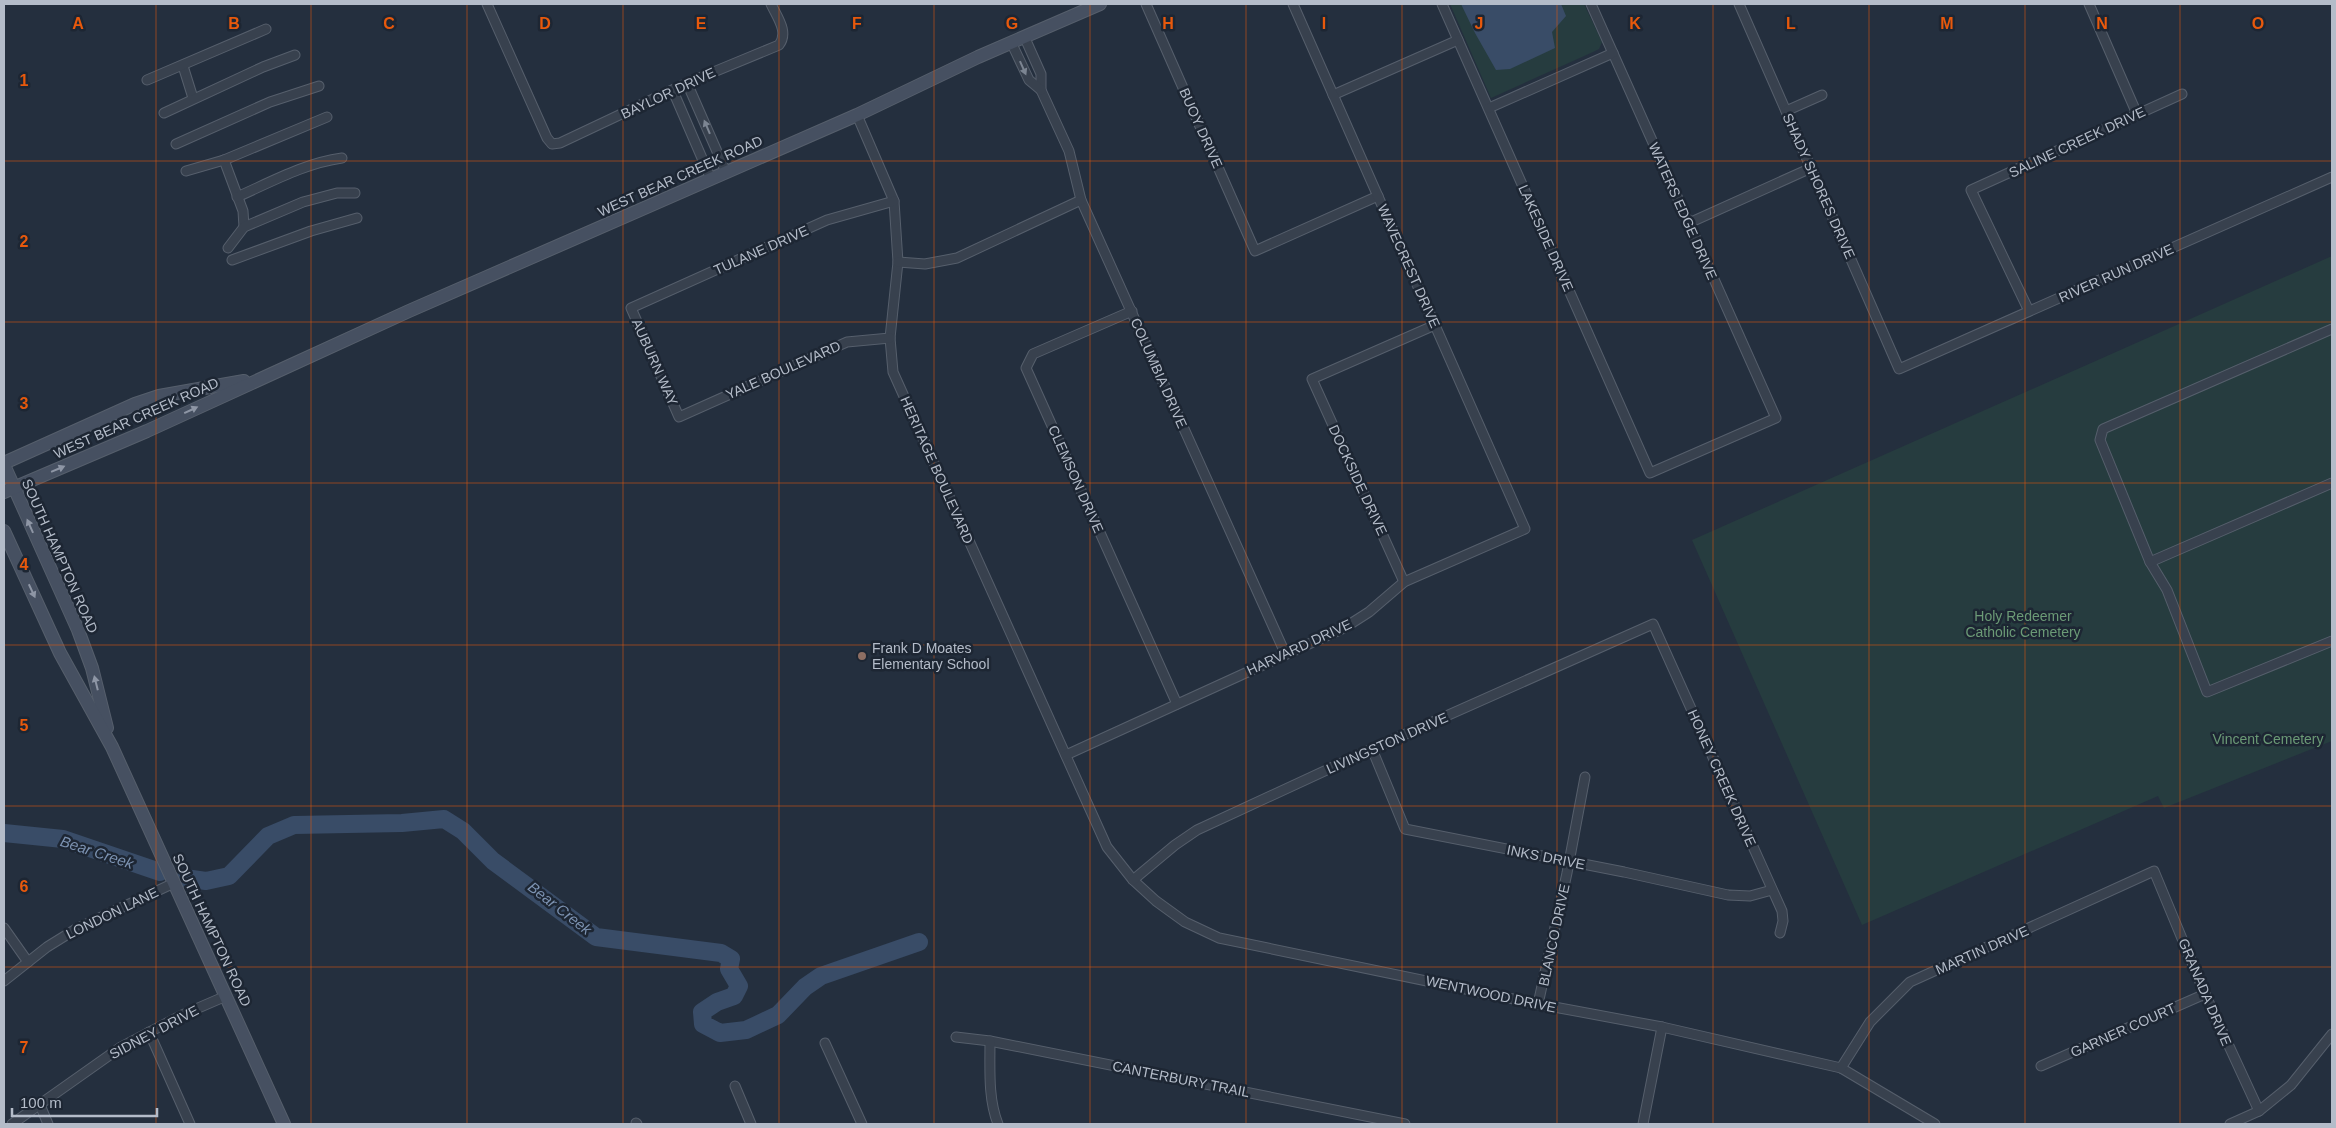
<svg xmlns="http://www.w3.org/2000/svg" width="2336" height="1128" font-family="Arial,sans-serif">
<rect width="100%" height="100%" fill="#242f3e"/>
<!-- green -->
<g fill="#263c3f">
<polygon points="1450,4 1584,4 1602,42 1599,49 1593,52 1491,98"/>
<polygon points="2332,256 2332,741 2164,808 2158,796 1862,925 1692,540"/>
</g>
<!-- water -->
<polygon fill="#394c67" points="1461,4 1561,4 1566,16 1552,32 1555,48 1510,69 1496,70 1475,33"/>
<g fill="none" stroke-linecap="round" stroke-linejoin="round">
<!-- river -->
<g stroke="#394c67" stroke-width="18">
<polyline points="4,833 63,839 160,872"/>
<polyline points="185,878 206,881 229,876 268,836 294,825 402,823 444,819 463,831 493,861 596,937 721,953 731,959 729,969 739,986 734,996 717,1002 702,1012 703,1024 720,1033 746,1030 778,1015 805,987 821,976 919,942"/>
</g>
<!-- street casing -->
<g stroke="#565f6c" stroke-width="11">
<g id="street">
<path d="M487 4 547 138 552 144 560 143 687 83 779 45C789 32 777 17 771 4"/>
<polyline points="1146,4 1255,251 1378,196"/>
<polyline points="1442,4 1650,473 1776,418 1591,4"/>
<polyline points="1739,4 1899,369 2332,177"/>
<polyline points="2089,4 2137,114"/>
<polyline points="1024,36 1041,74 1041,90 1069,151 1081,200 1285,653"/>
<polyline points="1011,42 1029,80 1041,90"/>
<polyline points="183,66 193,98"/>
<polyline points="147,80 266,29"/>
<polyline points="687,83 726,172"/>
<polyline points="673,91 711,179"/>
<polyline points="1333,95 1458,40"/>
<polyline points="1489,108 1613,53"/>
<polyline points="1786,111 1822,95"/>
<polyline points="164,113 263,67 295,55"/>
<polyline points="857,115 894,201 898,262 890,338 893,372 1107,847 1133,880 1156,901 1185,922 1219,938 1538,1004 1662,1027 1841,1068 1935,1124"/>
<polyline points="176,144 270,102 319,86"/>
<polyline points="224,160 243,211 244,227"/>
<polyline points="186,171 224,160 327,117"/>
<path d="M237 197C271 182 305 163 342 158"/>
<polyline points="1689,223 1811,168"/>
<polyline points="228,248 244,227 303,202 337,193 355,193"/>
<polyline points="232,260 311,231 357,218"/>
<polyline points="898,262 925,264 957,258 1081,200"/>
<polyline points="1132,311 1033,354 1026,368 1177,704"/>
<polyline points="2029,311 1971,190 2182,94"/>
<polyline points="2332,329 2103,429 2100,440 2150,562 2167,590 2207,692 2332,641"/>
<polyline points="890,338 847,342 679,417 631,308 827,220 894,201"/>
<polyline points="2150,562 2332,483"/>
<polyline points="1404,582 1312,379 1435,325"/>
<polyline points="1372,749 1405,829 1624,872 1728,895 1750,896 1772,890"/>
<polyline points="1066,755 1344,628 1369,612 1404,582 1525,529 1293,4"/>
<polyline points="1133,880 1175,845 1197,830 1372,749 1653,624 1782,911 1783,921 1780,933"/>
<polyline points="4,928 28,962"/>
<polyline points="4,981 47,947 76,929 174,883"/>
<polyline points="1538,1004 1567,873 1585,777"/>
<polyline points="149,1032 190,1124"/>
<polyline points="956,1037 990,1041 1405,1124"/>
<path d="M990 1041C990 1069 988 1099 998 1124"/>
<polyline points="825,1043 862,1124"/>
<polyline points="2041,1066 2205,994"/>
<polyline points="1841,1068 1870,1022 1910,982 2154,871 2205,994 2259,1111"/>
<polyline points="735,1086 751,1124"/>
<polyline points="40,1105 48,1124"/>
<polyline points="636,1123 637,1124"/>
<polyline points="12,1124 121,1047 182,1015 226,996"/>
<polyline points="1643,1124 1662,1027"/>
<polyline points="2230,1124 2259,1111 2291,1085 2332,1034"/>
</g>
</g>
<!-- secondary casing -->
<g stroke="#565f6c" stroke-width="14">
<g id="secondary">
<polyline points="4,463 135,404 159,396 244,381"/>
<polyline points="4,465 78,630 92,668 107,728"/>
<polyline points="4,492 147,431 409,311 857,115 978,57 1100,4"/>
<polyline points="4,531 60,653 112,747 284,1124"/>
</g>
</g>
<!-- street -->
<use href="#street" stroke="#38414e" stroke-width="9"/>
<!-- secondary -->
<use href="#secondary" stroke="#465061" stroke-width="12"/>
</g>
<!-- one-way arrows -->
<defs><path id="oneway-solid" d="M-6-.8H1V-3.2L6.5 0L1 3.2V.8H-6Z" transform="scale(1.25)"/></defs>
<g fill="#7c8592">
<use href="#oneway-solid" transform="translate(1023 68) rotate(66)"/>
<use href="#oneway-solid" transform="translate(707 127) rotate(-113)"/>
</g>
<g fill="#8e96a5">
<use href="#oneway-solid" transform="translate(191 410) rotate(-25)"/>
<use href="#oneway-solid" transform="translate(58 469) rotate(-23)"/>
<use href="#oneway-solid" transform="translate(30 526) rotate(-114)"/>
<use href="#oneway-solid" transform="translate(32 591) rotate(65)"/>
<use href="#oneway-solid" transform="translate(96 683) rotate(-104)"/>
</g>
<!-- grid -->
<path fill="none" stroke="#e8590c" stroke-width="1" stroke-opacity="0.55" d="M156 4V1124M311 4V1124M467 4V1124M623 4V1124M779 4V1124M934 4V1124M1090 4V1124M1246 4V1124M1402 4V1124M1557 4V1124M1713 4V1124M1869 4V1124M2025 4V1124M2180 4V1124M4 161H2332M4 322H2332M4 483H2332M4 645H2332M4 806H2332M4 967H2332"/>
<!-- markers -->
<circle fill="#8d6e63" stroke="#1d2633" stroke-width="2" cx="862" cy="656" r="5"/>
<g text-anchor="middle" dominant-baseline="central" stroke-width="5" stroke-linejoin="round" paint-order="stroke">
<!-- street labels -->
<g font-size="14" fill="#b4bcc9" stroke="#1d2633">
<text transform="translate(668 93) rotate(-25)">BAYLOR DRIVE</text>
<text transform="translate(1201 128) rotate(66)">BUOY DRIVE</text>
<text transform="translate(2077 142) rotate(-25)">SALINE CREEK DRIVE</text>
<text transform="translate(680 176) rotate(-24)">WEST BEAR CREEK ROAD</text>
<text transform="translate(1819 186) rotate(66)">SHADY SHORES DRIVE</text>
<text transform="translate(1683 211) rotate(66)">WATERS EDGE DRIVE</text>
<text transform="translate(1546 238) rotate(66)">LAKESIDE DRIVE</text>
<text transform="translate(761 250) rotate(-24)">TULANE DRIVE</text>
<text transform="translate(1409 266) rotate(66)">WAVECREST DRIVE</text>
<text transform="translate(2116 273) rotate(-24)">RIVER RUN DRIVE</text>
<text transform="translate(655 362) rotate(66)">AUBURN WAY</text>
<text transform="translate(783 370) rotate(-24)">YALE BOULEVARD</text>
<text transform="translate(1159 373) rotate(66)">COLUMBIA DRIVE</text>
<text transform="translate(136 418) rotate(-24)">WEST BEAR CREEK ROAD</text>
<text transform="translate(937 470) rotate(66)">HERITAGE BOULEVARD</text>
<text transform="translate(1076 479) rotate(66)">CLEMSON DRIVE</text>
<text transform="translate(1358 480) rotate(65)">DOCKSIDE DRIVE</text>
<text transform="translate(60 556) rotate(66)">SOUTH HAMPTON ROAD</text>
<text transform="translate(1299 647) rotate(-25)">HARVARD DRIVE</text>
<text transform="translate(1387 743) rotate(-24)">LIVINGSTON DRIVE</text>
<text transform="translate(1722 778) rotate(66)">HONEY CREEK DRIVE</text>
<text transform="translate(1546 857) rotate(11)">INKS DRIVE</text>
<text transform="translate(112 913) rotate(-26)">LONDON LANE</text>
<text transform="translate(212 930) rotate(65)">SOUTH HAMPTON ROAD</text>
<text transform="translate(1554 935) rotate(-78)">BLANCO DRIVE</text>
<text transform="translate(1982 950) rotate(-24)">MARTIN DRIVE</text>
<text transform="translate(2205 992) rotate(67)">GRANADA DRIVE</text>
<text transform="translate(1491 994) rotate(12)">WENTWOOD DRIVE</text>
<text transform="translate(2123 1030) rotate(-24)">GARNER COURT</text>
<text transform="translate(154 1032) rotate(-28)">SIDNEY DRIVE</text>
<text transform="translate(1181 1079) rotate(11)">CANTERBURY TRAIL</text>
</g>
<!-- park labels -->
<g font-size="14" fill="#6b9a76" stroke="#1d2633">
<text x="2023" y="616">Holy Redeemer<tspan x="2023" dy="16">Catholic Cemetery</tspan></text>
<text x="2268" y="739">Vincent Cemetery</text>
</g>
<!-- poi labels -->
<g font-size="14" fill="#b4bcc9" stroke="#1d2633" text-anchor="start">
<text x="872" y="648">Frank D Moates<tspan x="872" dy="16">Elementary School</tspan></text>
</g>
<!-- water labels -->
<g font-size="15" font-style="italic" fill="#7c92b1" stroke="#1d2633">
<text transform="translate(97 852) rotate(18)">Bear Creek</text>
<text transform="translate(560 908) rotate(38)">Bear Creek</text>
</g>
</g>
<g font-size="16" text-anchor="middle" font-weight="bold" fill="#e8590c" stroke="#1d2633" stroke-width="5" stroke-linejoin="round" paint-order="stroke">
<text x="78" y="29">A</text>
<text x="234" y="29">B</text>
<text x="389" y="29">C</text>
<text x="545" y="29">D</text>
<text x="701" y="29">E</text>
<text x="857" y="29">F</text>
<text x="1012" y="29">G</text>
<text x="1168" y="29">H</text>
<text x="1324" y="29">I</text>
<text x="1479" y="29">J</text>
<text x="1635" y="29">K</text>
<text x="1791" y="29">L</text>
<text x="1947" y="29">M</text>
<text x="2102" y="29">N</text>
<text x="2258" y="29">O</text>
<text x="24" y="86">1</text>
<text x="24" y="247">2</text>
<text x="24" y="409">3</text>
<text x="24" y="570">4</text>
<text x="24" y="731">5</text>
<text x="24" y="892">6</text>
<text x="24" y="1053">7</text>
</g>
<!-- border -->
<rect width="2336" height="1128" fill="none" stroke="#b4bcc9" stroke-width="10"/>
<!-- scale -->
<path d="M12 1108v8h145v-8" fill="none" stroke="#b4bcc9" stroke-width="2.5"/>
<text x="20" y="1108" font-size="15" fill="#b4bcc9" stroke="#1d2633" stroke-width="4" paint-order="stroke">100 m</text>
</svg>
